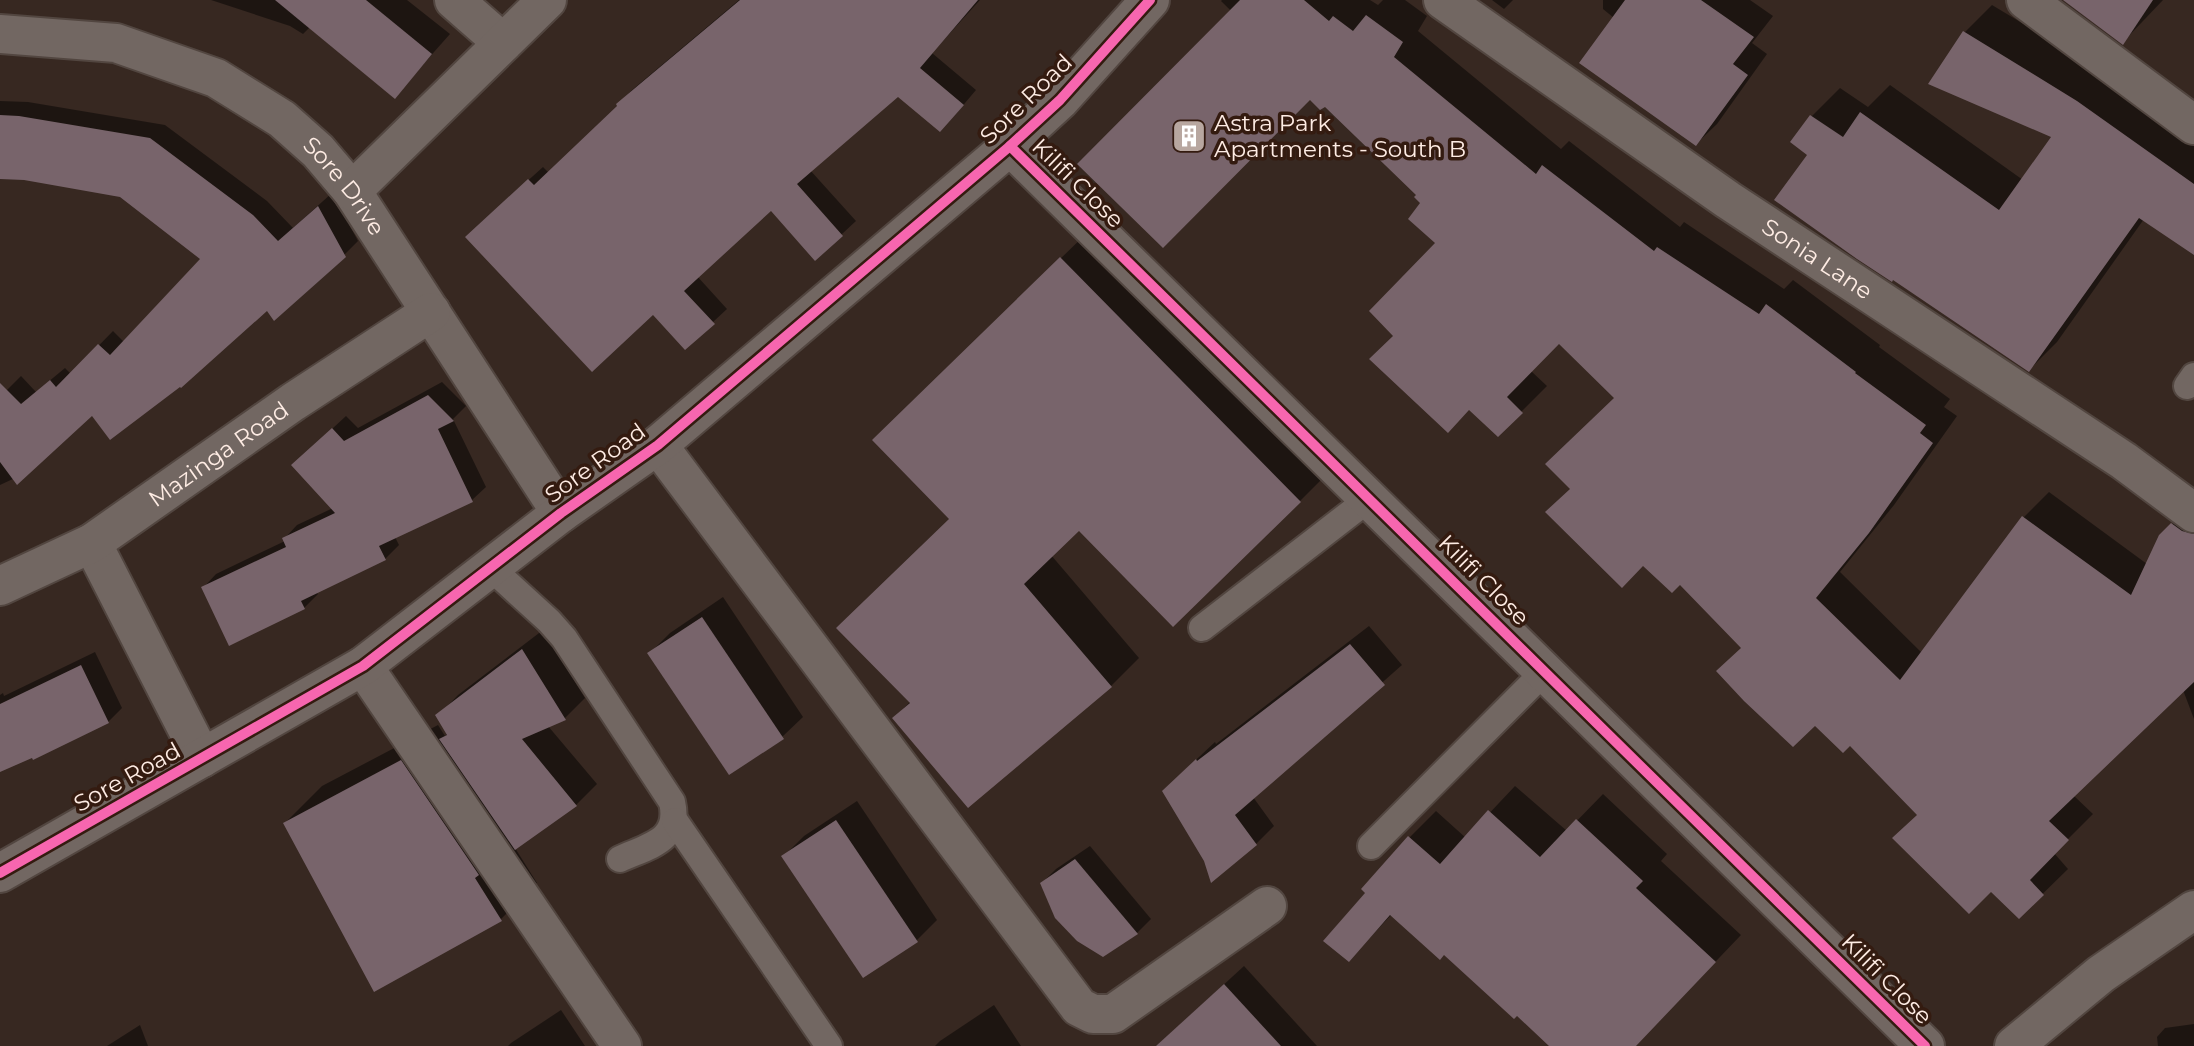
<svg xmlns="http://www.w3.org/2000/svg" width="2194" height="1046" font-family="Montserrat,sans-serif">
<rect width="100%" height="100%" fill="#372821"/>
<!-- shadow -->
<g fill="#0007">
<polygon points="211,0 407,0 450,34 395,96 310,27 303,34 290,26"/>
<polygon points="739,0 980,0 932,53 976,90 954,116 898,95 810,170 856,221 815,259 771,209 697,276 727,309 685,348 653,313 481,223 543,167 549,173 619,105 618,104 632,90"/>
<polygon points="1222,0 1370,0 1378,5 1383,0 1405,0 1427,16 1418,31 1561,149 1569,141 1680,227 1684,222 1784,289 1793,280 1880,345 1879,347 1950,399 1944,407 1957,416 1894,505 1840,572 1922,653 2024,517 2049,492 2147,564 2160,536 2194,503 2194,719 2183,690 2073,795 2093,814 2054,853 2068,869 2019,917 1850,744 1743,647 1680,583 1571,488 1616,397 1559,342 1531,371 1547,386 1498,435 1438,242 1418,195 1221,1"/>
<polygon points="1492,0 1513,0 1504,9"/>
<polygon points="1603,0 1750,0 1773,16 1752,43 1767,54 1717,124 1696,144 1614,18 1603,9"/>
<polygon points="2066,0 2163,0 2123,42"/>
<polygon points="1992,5 2105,73 2194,136 2194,253 2144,219 2057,342 2029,370 1893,278 1810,155 1792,142 1812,116 1840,88 1868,107 1890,85 2023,180 2054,136 1964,33"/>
<polygon points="0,101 28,102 165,125 267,201 293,228 332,193 358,241 344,255 267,308 93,413 15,478 0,485 0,397 21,376 36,392 65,368 71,374 113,331 124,342 203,259 120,195 24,178 0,177"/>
<polygon points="1089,231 1328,473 1300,501 1079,529 1051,555 1139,658 1111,686 894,718 911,701 951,518 902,412"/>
<polygon points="442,382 466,406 453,419 486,487 472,500 395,537 399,545 385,559 316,592 318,594 304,608 203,588 216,574 285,541 284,539 297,525 333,508 307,452 346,416 358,428"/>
<polygon points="723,597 803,717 782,737 650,653 670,633"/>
<polygon points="1369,626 1402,665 1253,797 1274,826 1256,844 1183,772 1215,742 1216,744"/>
<polygon points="543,630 585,698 565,718 548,726 597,784 576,805 515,848 537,883 501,919 285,823 322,786 438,725 445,736 448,733 438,716 458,695"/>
<polygon points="95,652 122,708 108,722 0,771 0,695 3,693 4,696"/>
<polygon points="1515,786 1567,831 1603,794 1667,854 1661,861 1741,935 1635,1046 1552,1046 1444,953 1392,914 1349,960 1368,893 1363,889 1410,837 1436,811 1466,838"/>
<polygon points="857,801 937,920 916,941 784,856 804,836"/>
<polygon points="1090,846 1151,919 1137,933 1103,955 1042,883 1056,869"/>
<polygon points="1244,966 1317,1046 1169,1046 1183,1022"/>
<polygon points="994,1005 1021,1046 935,1046 940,1041"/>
<polygon points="561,1010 585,1046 508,1046 511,1043"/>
<polygon points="2194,1024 2194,1046 2158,1046 2157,1037 2165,1028"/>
<polygon points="140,1025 148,1046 107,1046"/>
</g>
<!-- building -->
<g fill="#78646b">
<polygon points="275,0 366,0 432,54 395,99"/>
<polygon points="740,0 978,0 920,68 964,105 940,132 898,97 797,184 843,236 815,261 771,211 684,291 715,324 685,350 653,315 592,372 465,237 528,179 534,185 617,106 616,104"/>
<polygon points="1240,0 1304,0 1329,21 1333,16 1353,31 1366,15 1403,42 1394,57 1536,174 1542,165 1654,251 1657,247 1759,314 1766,304 1856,372 1855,373 1926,425 1920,433 1933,443 1869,533 1816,598 1900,680 2022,516 2131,595 2159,535 2171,523 2182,531 2194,534 2194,682 2049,821 2069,840 2030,880 2044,895 2019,919 1991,892 1969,914 1892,838 1917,815 1850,746 1843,753 1815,726 1793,747 1744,701 1716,671 1741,648 1680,585 1672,593 1643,566 1622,588 1545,512 1570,489 1545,464 1614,398 1559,344 1507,397 1523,413 1498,437 1469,410 1448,433 1369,359 1393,336 1369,311 1435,243 1408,219 1420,203 1414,197 1416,195 1325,107 1320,110 1310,100 1163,248 1077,164"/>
<polygon points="1625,0 1701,0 1754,37 1733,64 1748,75 1696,146 1579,63"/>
<polygon points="2063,0 2153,0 2123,45"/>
<polygon points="1963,31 2077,101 2194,184 2194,255 2139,218 2029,372 1893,280 1892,282 1857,259 1774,200 1807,155 1790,142 1810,115 1843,137 1860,112 1999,210 2051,137 1928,84"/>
<polygon points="0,115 19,116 150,138 253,215 278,241 318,206 346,257 274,321 267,311 181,388 180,387 110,440 92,416 17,485 0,462 0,383 21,404 50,380 56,387 98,344 110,355 200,259 120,197 24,180 0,179"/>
<polygon points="1060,257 1301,502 1173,627 1079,531 1024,584 1112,687 968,808 892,718 910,703 836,628 949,519 872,440"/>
<polygon points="428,395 454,421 438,429 473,502 379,546 386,560 301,601 305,609 229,646 201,587 286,547 282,538 335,513 291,465 332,428 344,441"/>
<polygon points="702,617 784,739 729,775 647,653"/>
<polygon points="1350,644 1385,685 1235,815 1257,845 1211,883 1204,861 1162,791 1196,759 1197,761"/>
<polygon points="522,649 566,720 522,739 577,806 515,850 439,739 447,735 435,715"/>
<polygon points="81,665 109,723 33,760 32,758 0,772 0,704"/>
<polygon points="401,760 479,875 475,878 502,921 374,992 283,823"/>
<polygon points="1488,810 1540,857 1576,819 1643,881 1636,888 1716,962 1636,1046 1549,1046 1517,1016 1514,1019 1444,955 1440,960 1390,915 1349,962 1323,941 1365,893 1361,889 1408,836 1440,864"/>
<polygon points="836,820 918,942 863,978 781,856"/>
<polygon points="1075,859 1138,934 1103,957 1077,941 1055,918 1040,883"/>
<polygon points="1224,984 1281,1046 1156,1046"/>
</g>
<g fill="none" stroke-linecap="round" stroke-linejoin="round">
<!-- lane casing -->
<g stroke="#524640" stroke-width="30">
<g id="lane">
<polyline points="2187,386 2194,376"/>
<path d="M491 568 549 621 564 638 672 802C681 841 648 846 620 859"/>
<polyline points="1202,628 1370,498"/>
<polyline points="675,821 829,1046"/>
<polyline points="1371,846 1545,671"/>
</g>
</g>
<!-- street casing -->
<g stroke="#524640" stroke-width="42">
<g id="street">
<polyline points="454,0 503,43"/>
<path id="s1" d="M1443 0 1728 200 2124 461 2194 513"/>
<polyline points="2026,0 2194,125"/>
<path id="s2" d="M0 34 116 43 216 78 282 119 318 151 352 191 561 513"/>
<polyline points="1010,146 1925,1046"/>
<polyline points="352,191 547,0"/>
<polyline points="658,445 1079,1007 1093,1014 1113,1014 1267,906"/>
<polyline points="92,543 202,758"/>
<path id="s3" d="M0 586 92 543 293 402 431 312"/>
<polyline points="363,666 622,1046"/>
<polyline points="0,873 363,666 561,513 658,445 1010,146 1060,100 1150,0"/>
<polyline points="2014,1046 2101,974 2194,910"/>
</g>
</g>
<!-- lane -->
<use href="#lane" stroke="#726762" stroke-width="26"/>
<!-- street -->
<use href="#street" stroke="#726762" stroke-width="38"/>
<!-- cycleway casing -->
<g stroke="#341b10" stroke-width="15">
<g id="cycleway">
<polyline points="1010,146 1925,1046"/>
<polyline points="0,873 363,666 561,513 658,445 1010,146 1060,100 1150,0"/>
</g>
</g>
<!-- cycleway -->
<use href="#cycleway" stroke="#f766af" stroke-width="10"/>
</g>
<!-- icons -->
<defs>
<g id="building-square" transform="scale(1.75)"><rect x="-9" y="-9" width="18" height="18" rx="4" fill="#b8a7a0" stroke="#341b10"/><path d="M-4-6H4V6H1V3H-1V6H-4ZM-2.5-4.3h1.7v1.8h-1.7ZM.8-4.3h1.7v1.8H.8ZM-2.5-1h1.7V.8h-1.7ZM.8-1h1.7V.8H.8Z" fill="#fff"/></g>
</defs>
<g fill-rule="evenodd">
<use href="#building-square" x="1189" y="136"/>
</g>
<g text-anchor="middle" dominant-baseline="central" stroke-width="7" stroke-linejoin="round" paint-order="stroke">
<!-- street labels -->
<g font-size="23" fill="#feece4" stroke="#341b10">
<text transform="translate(1026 99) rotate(-44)">Sore Road</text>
<text transform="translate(1078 183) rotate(44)">Kilifi Close</text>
<text stroke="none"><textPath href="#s2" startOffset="392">Sore Drive</textPath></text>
<text stroke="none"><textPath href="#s1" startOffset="455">Sonia Lane</textPath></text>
<text stroke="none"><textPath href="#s3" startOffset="256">Mazinga Road</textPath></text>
<text transform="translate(595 463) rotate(-36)">Sore Road</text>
<text transform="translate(1484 580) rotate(45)">Kilifi Close</text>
<text transform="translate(127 777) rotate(-29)">Sore Road</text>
<text transform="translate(1887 979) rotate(45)">Kilifi Close</text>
</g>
<!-- poi labels -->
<g font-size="23" fill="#feece4" stroke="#341b10" text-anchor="start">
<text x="1214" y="123">Astra Park<tspan x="1214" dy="26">Apartments - South B</tspan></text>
</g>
</g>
</svg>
